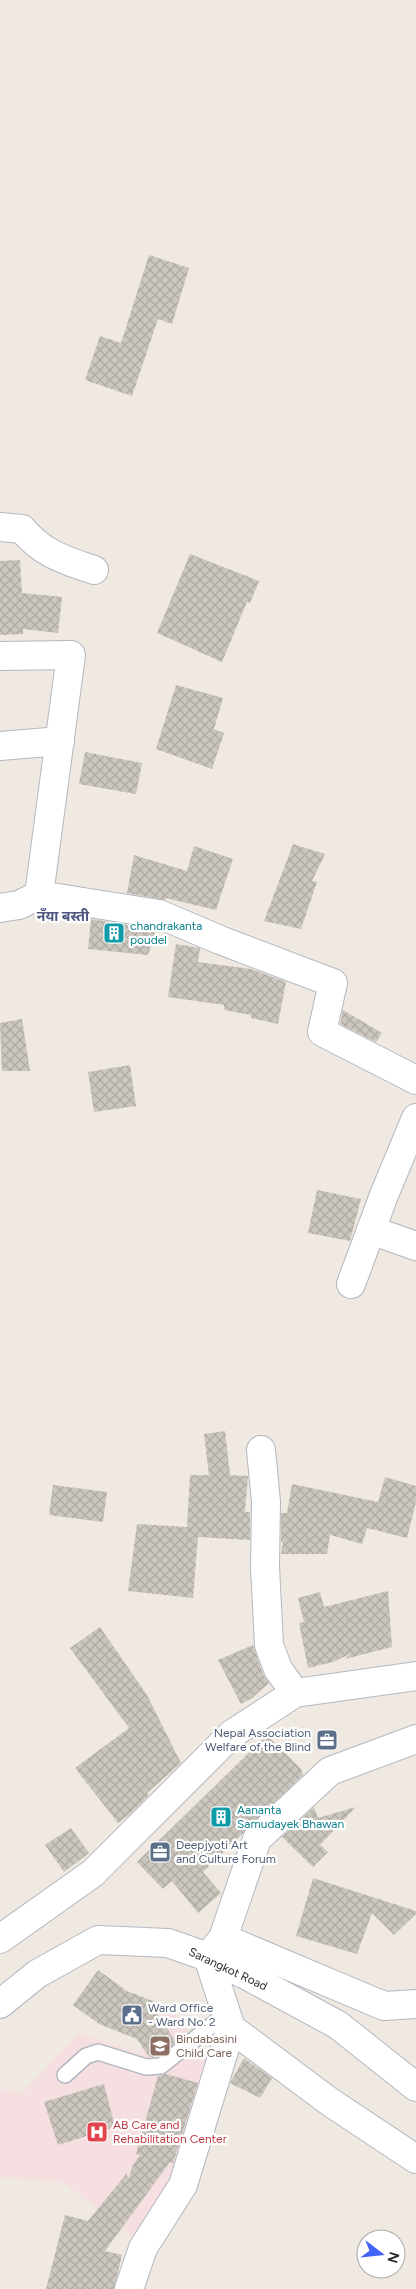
<svg xmlns="http://www.w3.org/2000/svg" width="416" height="2289" font-family="Figtree,'Noto Sans Devanagari',sans-serif">
<defs>
<pattern id="building-cross-hatch" width="8" height="8" patternUnits="userSpaceOnUse" patternTransform="scale(1.25)"><rect width="8" height="8" fill="#cbc7bf"/><path d="M0 0l8 8M0 8l8-8" fill="none" stroke="#afaba4"/></pattern>
</defs>
<rect width="100%" height="100%" fill="#efe9e1"/>
<!-- medical -->
<polygon fill="#f5dfe0" points="167,2003 214,2064 183,2171 132,2236 64,2183 0,2177 0,2089 23,2092 80,2033 139,2053"/>
<!-- building -->
<g fill="url(#building-cross-hatch)">
<polygon points="149,255 189,268 172,324 158,319 132,396 85,380 100,336 121,343"/>
<polygon points="190,554 259,581 250,603 247,602 222,662 157,633"/>
<polygon points="20,560 22,593 62,597 58,633 23,629 23,634 0,635 0,561"/>
<polygon points="176,685 223,698 214,729 224,733 212,769 156,749"/>
<polygon points="85,752 142,763 136,794 79,784"/>
<polygon points="293,844 325,854 312,881 317,882 301,929 264,921"/>
<polygon points="194,846 233,859 216,910 166,898 165,900 127,893 134,855 187,871"/>
<polygon points="91,919 156,930 148,955 88,949"/>
<polygon points="176,944 200,948 198,962 251,969 286,982 278,1024 251,1018 251,1015 224,1010 224,1005 168,997"/>
<polygon points="343,1010 382,1033 376,1042 340,1024"/>
<polygon points="22,1019 30,1071 2,1071 0,1023"/>
<polygon points="130,1065 136,1106 94,1112 88,1072"/>
<polygon points="317,1190 361,1199 350,1241 308,1233"/>
<polygon points="225,1431 230,1475 248,1476 245,1512 250,1512 250,1540 198,1537 193,1598 128,1591 137,1524 187,1527 190,1475 209,1475 204,1434"/>
<polygon points="385,1477 416,1486 416,1502 407,1538 367,1528 362,1544 330,1535 327,1554 281,1554 283,1542 281,1542 281,1513 287,1513 292,1484 378,1502"/>
<polygon points="53,1485 107,1492 103,1522 49,1515"/>
<polygon points="388,1591 392,1647 345,1659 350,1654 333,1662 308,1668 299,1623 304,1622 298,1598 320,1592 324,1607"/>
<polygon points="100,1627 147,1695 181,1763 147,1793 149,1795 129,1815 118,1823 75,1768 129,1728 70,1648"/>
<polygon points="253,1645 263,1674 269,1683 251,1699 241,1704 218,1660"/>
<polygon points="267,1735 301,1769 303,1775 203,1872 221,1893 198,1913 172,1881 163,1889 137,1862"/>
<polygon points="314,1807 318,1818 356,1807 320,1845 328,1852 313,1867 282,1837"/>
<polygon points="71,1828 89,1853 64,1872 45,1845"/>
<polygon points="313,1878 416,1911 416,1914 394,1935 372,1913 357,1954 296,1936"/>
<polygon points="98,1970 127,1991 158,2003 155,2010 176,2042 157,2057 149,2057 137,2039 99,2024 73,2005"/>
<polygon points="244,2058 272,2078 260,2098 230,2083"/>
<polygon points="166,2074 198,2083 173,2163 170,2162 105,2251 122,2255 114,2289 46,2289 65,2215 88,2221 127,2173 128,2180 133,2165 140,2155 136,2154 158,2076"/>
<polygon points="104,2084 115,2127 58,2145 44,2102"/>
</g>
<g fill="none" stroke-linecap="round" stroke-linejoin="round">
<!-- service casing -->
<g stroke="#b4b7c1" stroke-width="18">
<polyline id="service" points="65,2075 86,2056 98,2052 146,2067 161,2066 226,2014"/>
</g>
<!-- minor casing -->
<g stroke="#b4b7c1" stroke-width="30">
<g id="minor">
<path d="M0 527 22 529C43 554 64 560 94 570"/>
<polyline points="0,656 71,655 39,895 19,905 0,908"/>
<polyline points="0,746 60,741"/>
<polyline points="39,895 159,914 220,940 333,983 322,1032 416,1080"/>
<polyline points="371,1230 416,1246"/>
<polyline points="351,1284 384,1195 416,1118"/>
<polyline points="261,1450 266,1502 265,1567 269,1645 278,1669 295,1693"/>
<polyline points="416,1739 330,1771 257,1839 223,1938 208,1957 231,2028 330,2102 416,2159"/>
<polyline points="223,1938 384,2006 416,2004"/>
<polyline points="0,1939 93,1873 232,1734 295,1693 416,1676"/>
<polyline points="129,2289 143,2248 183,2185 231,2028"/>
</g>
</g>
<!-- tertiary casing -->
<g stroke="#b4b7c1" stroke-width="30">
<polyline id="tertiary" points="0,2004 37,1974 98,1940 168,1943 208,1957 244,1974 338,2025 416,2087"/>
</g>
<!-- service -->
<use href="#service" stroke="#fff" stroke-width="15"/>
<!-- minor -->
<use href="#minor" stroke="#fff" stroke-width="28"/>
<!-- tertiary -->
<use href="#tertiary" stroke="#fff" stroke-width="28"/>
</g>
<!-- icons -->
<defs>
<g id="building-square" transform="scale(1.125)"><rect x="-9" y="-9" width="18" height="18" rx="4" fill="#0f9aa8" stroke="#fff"/><path d="M-4-6H4V6H1V3H-1V6H-4ZM-2.5-4.3h1.7v1.8h-1.7ZM.8-4.3h1.7v1.8H.8ZM-2.5-1h1.7V.8h-1.7ZM.8-1h1.7V.8H.8Z" fill="#fff"/></g>
<g id="office-square" transform="scale(1.125)"><rect x="-9" y="-9" width="18" height="18" rx="4" fill="#5c6f8a" stroke="#fff"/><path d="M-6-3h4V-5.5h4V-3h4V5H-6ZM-1-4.5V-3h2v-1.5ZM-6 0V1H6V0Z" fill="#fff"/></g>
<g id="civic-square" transform="scale(1.125)"><rect x="-9" y="-9" width="18" height="18" rx="4" fill="#5c6f8a" stroke="#fff"/><path d="M-.6-6.5H3V-4.5H.6V-3L4-1V1h2V6H-6V1h2V-1L-.6-3ZM-1.2 2.5V6h2.4V2.5Z" fill="#fff"/></g>
<g id="school-square" transform="scale(1.125)"><rect x="-9" y="-9" width="18" height="18" rx="4" fill="#8d6e63" stroke="#fff"/><path d="M0-5L7-2L0 1L-7-2ZM-4 1L0 2.5L4 1V4Q0 6-4 4Z" fill="#fff"/></g>
<g id="hospital-square" transform="scale(1.125)"><rect x="-9" y="-9" width="18" height="18" rx="4" fill="#e0444e" stroke="#fff"/><path d="M-5-5h3v3.5h4V-5h3V5h-3V1.5h-4V5h-3Z" fill="#fff"/></g>
</defs>
<g fill-rule="evenodd">
<use href="#building-square" x="114" y="933"/>
<use href="#office-square" x="327" y="1740"/>
<use href="#building-square" x="221" y="1817"/>
<use href="#office-square" x="160" y="1852"/>
<use href="#civic-square" x="132" y="2015"/>
<use href="#school-square" x="160" y="2046"/>
<use href="#hospital-square" x="97" y="2132"/>
</g>
<g text-anchor="middle" dominant-baseline="central" stroke-width="4.5" stroke-linejoin="round" paint-order="stroke">
<!-- culture labels -->
<g font-size="12" fill="#0d838f" stroke="#fff" text-anchor="start">
<text x="130" y="926">chandrakanta<tspan x="130" dy="14">poudel</tspan></text>
<text x="237" y="1810">Aananta<tspan x="237" dy="14">Samudayek Bhawan</tspan></text>
</g>
<!-- service labels -->
<g font-size="12" fill="#4e5e75" stroke="#fff" text-anchor="start">
<text x="311" y="1733" text-anchor="end">Nepal Association<tspan x="311" dy="14">Welfare of the Blind</tspan></text>
<text x="176" y="1845">Deepjyoti Art<tspan x="176" dy="14">and Culture Forum</tspan></text>
<text x="148" y="2008">Ward Office<tspan x="148" dy="14">- Ward No. 2</tspan></text>
</g>
<!-- street labels -->
<g font-size="12" fill="#2e2e2e" stroke="#fff">
<text transform="translate(228 1969) rotate(25)">Sarangkot Road</text>
</g>
<!-- education labels -->
<g font-size="12" fill="#785e54" stroke="#fff" text-anchor="start">
<text x="176" y="2039">Bindabasini<tspan x="176" dy="14">Child Care</tspan></text>
</g>
<!-- health labels -->
<g font-size="12" fill="#be3a42" stroke="#fff" text-anchor="start">
<text x="113" y="2125">AB Care and<tspan x="113" dy="14">Rehabilitation Center</tspan></text>
</g>
<!-- neighbourhood labels -->
<g font-size="14" font-weight="bold" fill="#4d5680" stroke="#fff">
<text x="63" y="916">नँया बस्ती</text>
</g>
</g>
<!-- north arrow -->
<g transform="translate(381 2254) rotate(106)"><circle r="24" fill="#ffffff" stroke="#ababab"/>
<path d="M0-4L9 19L0 12L-9 19Z" fill="#4264fb"/>
<text y="-8" font-size="14" font-weight="bold" text-anchor="middle" fill="#2e2e2e">N</text>
</g>
</svg>
